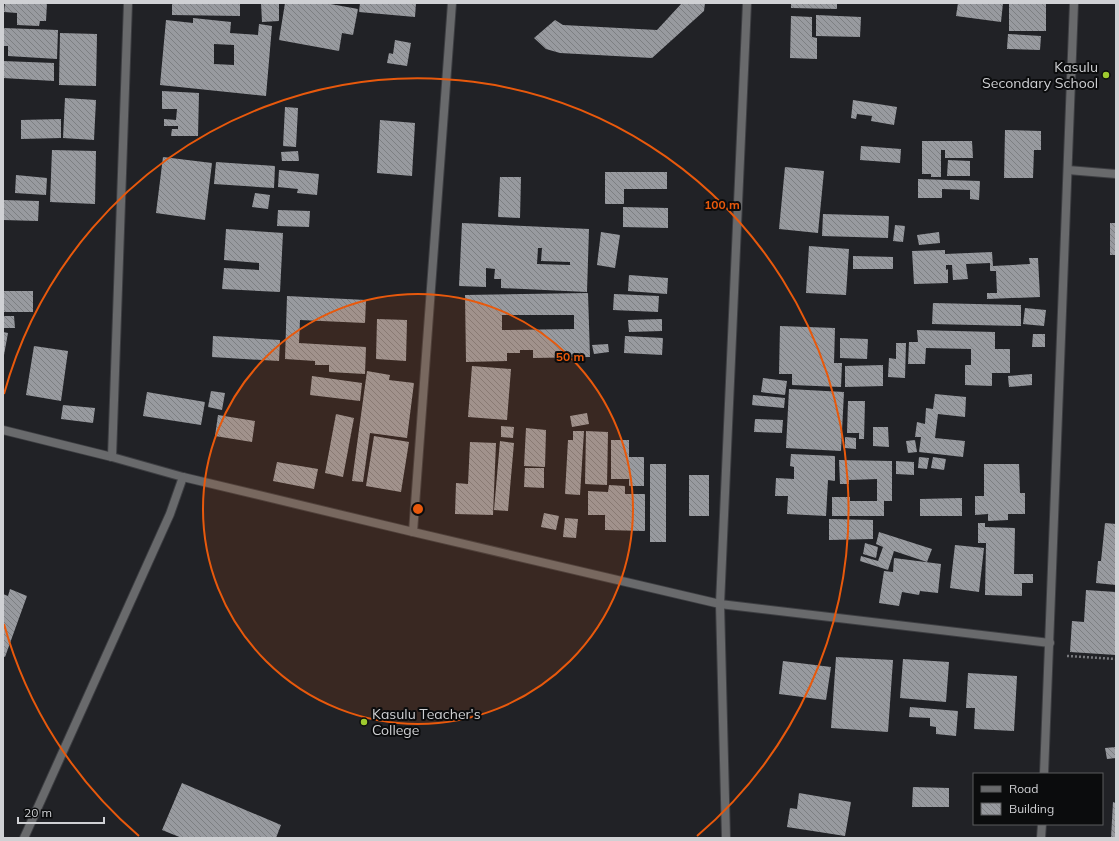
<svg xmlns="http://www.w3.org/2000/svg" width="1119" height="841" font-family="Mulish,sans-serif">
<defs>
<pattern id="building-back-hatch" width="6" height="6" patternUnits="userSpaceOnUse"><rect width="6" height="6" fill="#989a9f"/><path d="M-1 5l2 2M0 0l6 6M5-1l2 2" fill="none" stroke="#7d7f82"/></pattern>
</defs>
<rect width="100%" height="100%" fill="#212226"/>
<!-- building -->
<g fill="url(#building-back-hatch)" fill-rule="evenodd">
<polygon points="5,3 47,3 46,21 40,21 39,26 17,25 17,13 4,12"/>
<polygon points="172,3 240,3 240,16 172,15"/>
<polygon points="261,3 279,3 279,21 262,22"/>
<polygon points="285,3 325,3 358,9 353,35 342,33 339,51 279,40"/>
<polygon points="360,3 416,3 415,17 359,12"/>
<polygon points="682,3 705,3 704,11 652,58 560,53 546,49 534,38 555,20 563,25 657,30"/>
<polygon points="791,3 837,3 837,9 791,8"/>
<polygon points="958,3 1003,3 1001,22 956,16"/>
<rect x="1009" y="3" width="37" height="28"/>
<polygon points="816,15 861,17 860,37 816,36"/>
<polygon points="791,16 812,17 812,37 817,38 817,59 790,58"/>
<path d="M193 18 231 22 230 33 258 35 259 24 272 26 266 96 160 85 166 20 193 23ZM214 44 234 45V65L214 64Z"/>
<polygon points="3,28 58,30 57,59 8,56 8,46 3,46"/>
<polygon points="60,33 97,34 96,86 59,85"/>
<polygon points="1008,34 1041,36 1040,50 1007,49"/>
<polygon points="395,40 411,43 407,66 387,63 389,53 393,54"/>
<polygon points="3,61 54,63 54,81 3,78"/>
<polygon points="162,91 199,93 198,136 171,136 172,129 178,129 178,126 164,126 164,119 176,120 177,109 162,109"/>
<polygon points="65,98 96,100 94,140 63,138"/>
<polygon points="853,100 897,107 894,125 871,121 872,116 857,114 856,119 851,118"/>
<polygon points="285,107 298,108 296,147 283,146"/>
<polygon points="61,119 61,138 21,139 21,120"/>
<polygon points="380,120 415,123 412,176 377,173"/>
<polygon points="1005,130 1041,131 1041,150 1034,150 1033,178 1004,178"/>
<polygon points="922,141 972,141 973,158 945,158 945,150 941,150 941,177 931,177 931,174 922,174"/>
<polygon points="861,146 901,149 900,163 860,160"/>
<polygon points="52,150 96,151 95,204 50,202"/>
<polygon points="298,151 299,161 282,161 281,152"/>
<polygon points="163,157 212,163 205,220 156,213"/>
<polygon points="948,160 970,161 970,176 947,176"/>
<polygon points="216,162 275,166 274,188 214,184"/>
<polygon points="785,167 824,171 818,233 779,229"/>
<polygon points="279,170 319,174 317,195 297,193 298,189 278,187"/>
<polygon points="605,172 667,172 667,189 624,189 624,204 605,204"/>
<polygon points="16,175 47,178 46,195 15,193"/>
<polygon points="500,177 521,177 520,218 498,217"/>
<polygon points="918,179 980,181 979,200 970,199 970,190 942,189 942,198 918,198"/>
<polygon points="255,193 270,195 268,209 252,207"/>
<polygon points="3,200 39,201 38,221 3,220"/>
<polygon points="623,207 668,208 668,228 623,227"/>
<polygon points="278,210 310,211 309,227 277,226"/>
<polygon points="823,214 889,216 888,238 822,236"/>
<path d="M462 223 589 229 587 292 501 288V279H494L495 269 486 268V287L459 286ZM538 248H542L541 261 570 262V265L537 264Z"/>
<rect x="1110" y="223" width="6" height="32"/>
<polygon points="895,225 905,226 903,242 893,241"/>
<polygon points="226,229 283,233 280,292 222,289 224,268 259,270 259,263 224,260"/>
<polygon points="601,232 620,235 615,268 597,265"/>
<polygon points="939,232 940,243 919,245 917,235"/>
<polygon points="809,246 849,249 846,295 806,293"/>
<polygon points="945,250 945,254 992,252 993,266 1030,264 1029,258 1038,258 1040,297 987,299 987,293 997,293 996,271 990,271 990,263 966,264 968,279 953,280 952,265 946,265 946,270 948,269 948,283 914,284 912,251"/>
<polygon points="853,256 893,257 893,269 853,269"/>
<polygon points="629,275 668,278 667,294 628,291"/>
<rect x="3" y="291" width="30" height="21"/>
<path d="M588 293 590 357 533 358V350H520V353H507V361L466 362 465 295ZM502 315H574V329L502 330Z"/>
<polygon points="614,294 659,296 658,312 613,310"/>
<polygon points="287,296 366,300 365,323 300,320 299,343 366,347 365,374 329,372 329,365 315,365 315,361 285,359"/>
<polygon points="933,303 1021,305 1021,326 932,324"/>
<polygon points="1025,308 1046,310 1044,326 1023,324"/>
<polygon points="3,316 14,316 15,328 3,328"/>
<polygon points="377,319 407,320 406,361 376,359"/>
<polygon points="662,319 662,331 629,332 628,320"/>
<polygon points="780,326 835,328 834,363 842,363 841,387 792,385 792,374 779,374"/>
<polygon points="917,330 995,332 995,349 1010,349 1010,373 992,373 992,386 965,385 965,365 971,365 971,349 926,348 925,364 908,364 909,342 918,342"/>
<polygon points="3,332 8,333 4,355 3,355"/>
<polygon points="1033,334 1045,334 1045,347 1032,347"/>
<polygon points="213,336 280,340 279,361 212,357"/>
<polygon points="625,336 663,338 662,355 624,353"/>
<polygon points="840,338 868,339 867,359 840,358"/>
<polygon points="896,343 906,343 905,378 888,377 889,358 896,359"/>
<polygon points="608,344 609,352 594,354 592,345"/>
<polygon points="34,346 68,351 61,401 26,395"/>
<polygon points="883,365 883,386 845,387 845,366"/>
<polygon points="472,366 511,369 507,420 468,417"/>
<polygon points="367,371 390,375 389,380 414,383 407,438 370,433 363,482 352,481"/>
<polygon points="1032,374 1032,385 1009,387 1008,376"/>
<polygon points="312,376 362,383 360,401 310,395"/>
<polygon points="763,378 787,381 785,395 761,392"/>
<polygon points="789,389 844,392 841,451 786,448"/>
<polygon points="211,391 225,393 222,410 208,407"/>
<polygon points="147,392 205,402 201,425 143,416"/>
<polygon points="935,394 966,397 965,417 938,414 935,438 965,441 963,457 919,452 921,437 915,437 917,422 925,424 926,408 933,409"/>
<polygon points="753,395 785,398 784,408 752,405"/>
<polygon points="848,401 865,401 864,439 859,439 859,433 847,433"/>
<polygon points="63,405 95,408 93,423 61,419"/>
<polygon points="587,413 589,424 572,427 570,416"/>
<polygon points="336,414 354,418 343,477 325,473"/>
<polygon points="218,415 255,421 252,442 215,436"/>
<polygon points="755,419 783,420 782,433 754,432"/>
<polygon points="501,426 514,427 513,438 501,437"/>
<polygon points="873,427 888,427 889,447 873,446"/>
<polygon points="526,428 546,430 545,467 524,466"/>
<polygon points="573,431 584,431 580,495 565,494 568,440 573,440"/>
<polygon points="586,431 608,432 607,485 585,484"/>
<polygon points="374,436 409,442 401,492 366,486"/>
<polygon points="845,437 856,438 856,449 845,448"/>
<polygon points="611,440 629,440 629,457 644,457 644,486 629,486 629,479 611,479"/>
<polygon points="915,440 917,452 908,453 906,441"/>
<polygon points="500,441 514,443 508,511 494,510"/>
<polygon points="470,442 496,443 493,515 455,514 456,483 468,484"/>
<polygon points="791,454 835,456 835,481 828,480 826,516 787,514 788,496 775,496 776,478 794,479 794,467 790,466"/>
<polygon points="919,457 929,458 927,469 918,468"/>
<polygon points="933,457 946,459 944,470 931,468"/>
<polygon points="839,460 892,461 892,501 884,501 884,516 832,516 832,497 850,497 850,501 877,501 877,479 849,480 849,484 840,484"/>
<polygon points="896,461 914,462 914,475 896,474"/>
<polygon points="277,462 318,469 314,489 273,481"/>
<rect x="650" y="464" width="16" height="78"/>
<polygon points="984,464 1019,464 1020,493 1025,493 1025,514 1008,514 1008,520 988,521 988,514 975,515 975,496 984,496"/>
<polygon points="525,468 544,468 544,488 524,487"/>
<rect x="689" y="475" width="20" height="41"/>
<polygon points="609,485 625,486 625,494 645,494 645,531 605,530 605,515 588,515 588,491 608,492"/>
<polygon points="962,498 962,516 920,516 920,499"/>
<polygon points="544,513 559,516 556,530 541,527"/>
<polygon points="565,518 578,519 576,538 563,537"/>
<polygon points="829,519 873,520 873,539 829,540"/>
<polygon points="978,523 985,523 985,527 1015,528 1014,574 1033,574 1033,583 1022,583 1022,596 985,595 986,543 978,543"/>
<polygon points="1105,523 1116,524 1116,585 1096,583 1098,561 1101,561"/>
<polygon points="879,532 932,549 927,562 894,551 888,570 860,561 861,556 878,561 883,547 876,544"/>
<polygon points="865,543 878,547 876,558 863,554"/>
<polygon points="955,545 984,548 979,592 950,588"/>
<polygon points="894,558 941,564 938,593 920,591 919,595 902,592 899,606 879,603 884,571 893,572"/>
<polygon points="10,589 27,596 5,657 3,656 3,594 8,596"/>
<polygon points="1086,590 1116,592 1116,655 1070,652 1072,621 1084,622"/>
<polygon points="836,657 893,660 888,732 831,728"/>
<polygon points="903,659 949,662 946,702 900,698"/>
<polygon points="783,661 831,667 826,700 779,694"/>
<polygon points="968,673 1017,676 1014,731 974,729 975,708 966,708"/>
<polygon points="910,707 958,711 956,736 936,734 936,727 930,726 930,718 909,717"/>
<polygon points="1116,747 1116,758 1107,759 1105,748"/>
<polygon points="182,783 281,825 276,838 182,838 162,830"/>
<polygon points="913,787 949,788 949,807 912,807"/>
<polygon points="799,793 851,802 845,836 787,827 790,808 797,809"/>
<polygon points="1113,802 1116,803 1116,838 1111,838"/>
</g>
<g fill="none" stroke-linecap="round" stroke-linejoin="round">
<!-- minor casing -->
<g stroke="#3d3e42" stroke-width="10">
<g id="minor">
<polyline points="1068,170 1116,174"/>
<polyline points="3,430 112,457 183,477 413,532 720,604 1050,643"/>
<polyline points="112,457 128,3"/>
<polyline points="413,532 452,3"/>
<polyline points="1044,774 1074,3"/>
<polyline points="24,838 170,514 183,477"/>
<polyline points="726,838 720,604 747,3"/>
<polyline points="1041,838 1042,824"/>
</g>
</g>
<!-- path -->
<polyline stroke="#797a7e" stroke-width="2.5" stroke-dasharray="2 2" stroke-linecap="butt" points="1067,656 1116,659"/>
<!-- minor -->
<use href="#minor" stroke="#696a6c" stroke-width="8"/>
</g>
<!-- distance rings -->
<circle cx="418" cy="509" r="215" fill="#e8590c" fill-opacity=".12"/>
<g fill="none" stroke="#e8590c" stroke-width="2">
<circle cx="418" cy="509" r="215"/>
<path d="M139 836A430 430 0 0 1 4 624M4 394A430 430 0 1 1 697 836"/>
</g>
<!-- markers -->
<g fill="#9eca2f" stroke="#0b0c0d" stroke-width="1.5">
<circle cx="1106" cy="75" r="4"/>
<circle cx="364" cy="722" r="4"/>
</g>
<g text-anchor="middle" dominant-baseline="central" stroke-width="4" stroke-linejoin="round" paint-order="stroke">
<!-- poi labels -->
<g font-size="14" fill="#d0d1d4" stroke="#0b0c0d" text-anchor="end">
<text x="1098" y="67">Kasulu<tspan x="1098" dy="16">Secondary School</tspan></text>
<text x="372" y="714" text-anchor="start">Kasulu Teacher's<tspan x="372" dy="16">College</tspan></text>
</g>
</g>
<circle cx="418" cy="509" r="6" fill="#e8590c" stroke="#0b0c0d" stroke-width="2"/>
<g font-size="12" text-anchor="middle" font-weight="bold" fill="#e8590c" stroke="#0b0c0d" stroke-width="4" stroke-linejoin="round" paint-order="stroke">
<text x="722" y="209">100 m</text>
<text x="570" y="361">50 m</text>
</g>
<!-- border -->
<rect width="1119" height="841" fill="none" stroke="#d0d1d4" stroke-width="8"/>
<!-- legend -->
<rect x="973" y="773" width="130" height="52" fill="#0b0c0d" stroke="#5a5b5d"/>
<rect x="981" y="786" width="20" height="6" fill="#696a6c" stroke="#5a5b5d"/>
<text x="1009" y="793" font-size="12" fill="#d0d1d4">Road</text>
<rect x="981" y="803" width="20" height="12" fill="url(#building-back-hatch)" stroke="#5a5b5d"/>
<text x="1009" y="813" font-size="12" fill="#d0d1d4">Building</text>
<!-- scale -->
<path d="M18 817v6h86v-6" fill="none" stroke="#d0d1d4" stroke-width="2"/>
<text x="24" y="817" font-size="12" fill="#d0d1d4" stroke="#0b0c0d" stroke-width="3" paint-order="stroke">20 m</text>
</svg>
